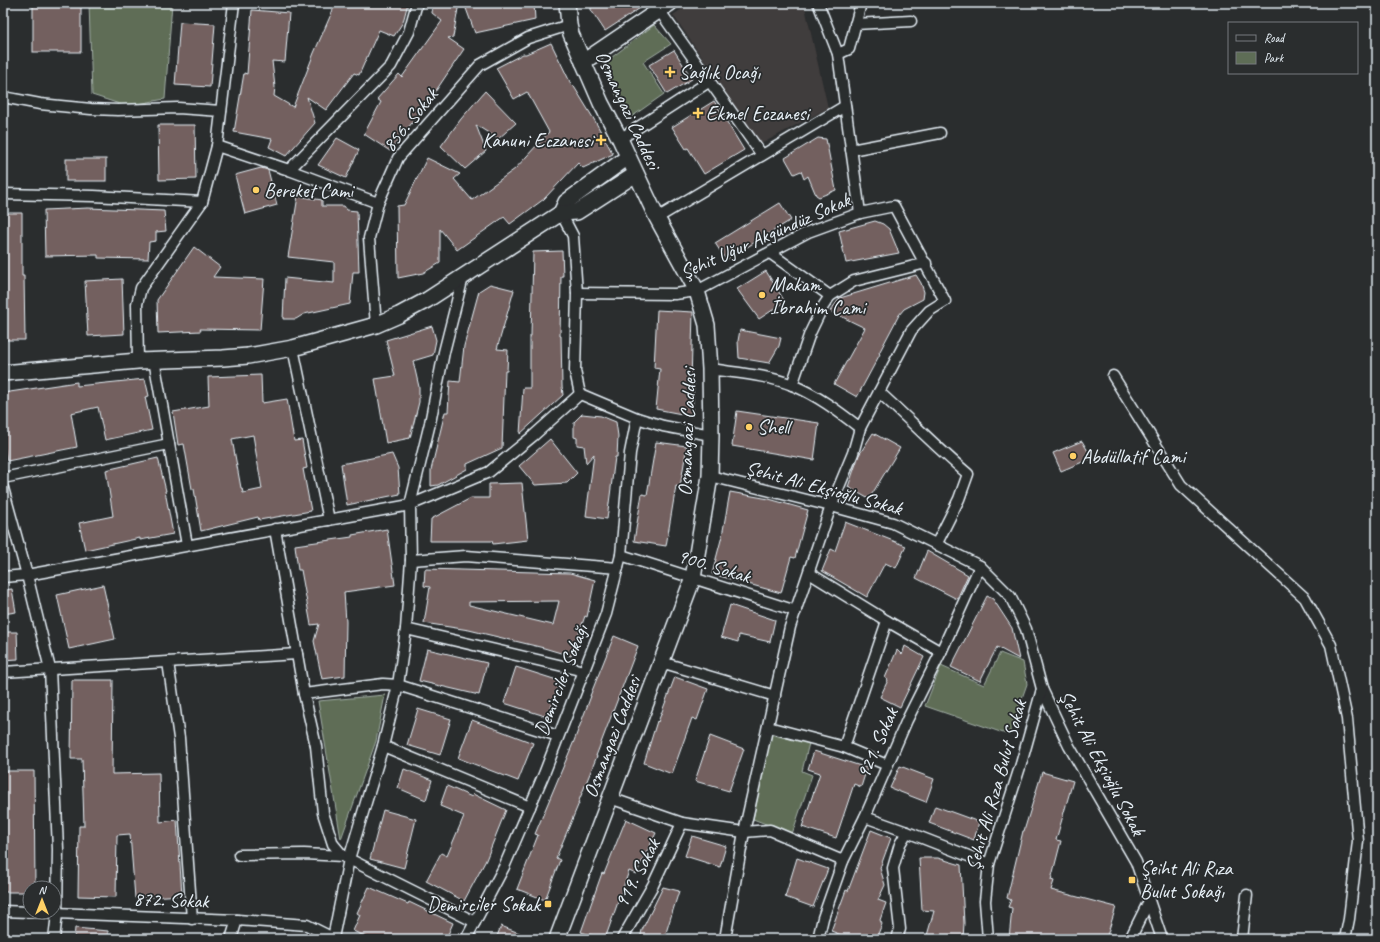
<svg xmlns="http://www.w3.org/2000/svg" width="1380" height="942" font-family="Caveat,sans-serif">
<rect width="100%" height="100%" fill="#2a2d2e"/>
<filter id="ink" filterUnits="userSpaceOnUse"><feTurbulence type="fractalNoise" baseFrequency=".025" numOctaves="2"/><feDisplacementMap in="SourceGraphic" scale="8" xChannelSelector="R" yChannelSelector="G"/><feConvolveMatrix kernelMatrix="1 2 1 2 8 2 1 2 1" color-interpolation-filters="sRGB"/></filter>
<g filter="url(#ink)">
<!-- built -->
<polygon fill="#403c3c" points="691,3 804,3 828,108 761,144 673,15"/>
<!-- green -->
<g fill="#5e6d56" stroke="#a3afa7">
<polygon points="89,3 172,3 165,99 143,103 129,107 92,95"/>
<polygon points="654,25 671,44 643,62 664,94 627,120 603,64"/>
<polygon points="1000,653 1023,662 1027,684 1009,735 925,706 941,666 984,685"/>
<polygon points="385,695 376,741 341,839 318,701"/>
<polygon points="771,732 809,743 802,771 812,775 792,834 753,819"/>
</g>
<!-- building -->
<g fill="#73605e" stroke="#e8f1f8" fill-rule="evenodd">
<rect x="33" y="3" width="48" height="49"/>
<polygon points="336,3 408,3 403,22 394,36 379,30 359,75 354,73 326,110 307,97 315,123 286,156 269,147 272,139 234,132 244,73 247,74 252,10 289,13 285,62 272,61 275,87 274,96 293,107 314,53"/>
<polygon points="433,3 459,3 453,37 448,38 464,49 429,101 390,151 364,134 381,102 377,99 399,74 402,77 442,21 432,13"/>
<polygon points="464,3 534,3 535,20 475,33"/>
<polygon points="591,3 648,3 605,31 591,10"/>
<polygon points="180,22 215,24 210,87 175,85"/>
<polygon points="551,43 572,86 573,85 595,121 613,154 583,168 578,163 544,199 510,224 504,217 457,250 440,229 440,263 423,273 398,278 397,206 404,205 427,158 460,174 454,179 472,200 515,169 538,144 539,145 540,145 539,143 549,132 527,92 514,99 496,68 523,54 526,54"/>
<polygon points="674,50 692,79 667,94 649,65"/>
<polygon points="485,91 516,123 498,139 476,125 486,151 465,169 441,146 461,119"/>
<polygon points="714,101 744,150 704,174 688,148 686,149 672,127"/>
<polygon points="158,125 195,125 196,179 159,180"/>
<polygon points="337,138 359,150 346,178 318,165"/>
<polygon points="818,138 826,139 836,190 819,197 816,195 808,176 804,179 801,171 794,174 785,158"/>
<rect x="66" y="159" width="40" height="22"/>
<polygon points="261,168 268,170 277,205 245,214 235,175"/>
<polygon points="298,196 322,200 322,206 344,206 347,210 357,211 359,272 353,272 350,304 304,314 296,319 283,319 285,278 334,283 334,262 288,257"/>
<polygon points="780,203 791,220 726,260 715,243"/>
<polygon points="88,208 164,211 166,231 156,232 156,241 149,242 148,259 98,258 98,255 45,256 44,210"/>
<polygon points="3,213 22,213 22,276 24,276 25,340 3,340"/>
<polygon points="875,221 883,224 889,229 899,253 846,263 839,231"/>
<polygon points="194,247 220,267 213,277 264,279 260,330 200,329 201,331 158,333 157,300"/>
<polygon points="562,251 563,276 561,276 560,336 561,336 562,386 563,395 520,434 523,388 530,388 530,336 531,336 533,252"/>
<polygon points="766,271 785,302 759,319 737,289"/>
<polygon points="916,275 921,283 924,292 923,299 904,309 899,315 879,353 880,354 857,397 834,384 865,328 830,311 840,298"/>
<polygon points="122,279 124,334 88,336 85,281"/>
<polygon points="490,284 514,290 497,349 508,350 507,371 505,371 502,448 467,464 467,469 438,485 431,486 431,470 445,412 448,412 450,381 460,382 464,346 479,291"/>
<polygon points="657,310 693,312 691,382 694,383 692,416 656,409 660,369 654,368"/>
<polygon points="432,326 436,340 433,355 413,361 419,387 419,402 410,438 386,443 375,379 395,376 386,340"/>
<polygon points="740,330 781,338 779,346 769,363 739,358 738,341"/>
<path d="M261 375 262 403 287 399 294 441 302 440 307 468 303 469 311 511 259 520 258 517 201 531 194 489H192L184 444 178 445 173 412 209 406 208 377ZM253 435 262 489 243 493 242 488H241L232 439Z"/>
<polygon points="145,379 149,396 145,397 152,430 105,440 98,407 71,413 77,447 7,461 3,440 3,393 77,382 77,386"/>
<polygon points="737,411 819,423 814,460 732,446"/>
<polygon points="582,414 601,416 616,422 618,436 617,457 615,457 607,519 586,516 594,454 586,463 584,446 577,445 577,438 574,437 574,422"/>
<polygon points="873,433 900,448 869,499 848,487 859,455"/>
<polygon points="550,439 577,473 567,483 535,485 519,466"/>
<polygon points="1082,441 1092,458 1061,471 1053,453"/>
<polygon points="656,442 687,446 680,487 676,486 666,546 634,541 642,494 647,495"/>
<polygon points="392,454 398,468 400,494 347,505 341,464"/>
<polygon points="158,458 166,491 165,491 173,534 140,540 140,538 85,550 79,523 113,516 106,470"/>
<polygon points="522,483 528,540 493,544 492,541 430,541 431,519 471,498 489,498 489,484"/>
<polygon points="730,492 769,499 808,510 795,558 791,557 781,593 712,574 722,536"/>
<polygon points="845,522 906,546 896,568 885,563 867,597 822,571 831,549 835,551"/>
<polygon points="387,529 395,585 344,592 346,622 345,676 322,679 314,641 319,624 311,625 301,570 298,570 295,545 352,537 352,535"/>
<polygon points="927,551 968,575 957,599 916,578"/>
<path d="M425 569 570 573 595 580 587 617 585 616 571 656 544 648 469 630 424 623 430 587 424 586ZM559 601 553 625 469 605V602Z"/>
<polygon points="103,585 115,639 69,649 57,595"/>
<polygon points="12,589 16,612 3,614 3,590"/>
<polygon points="987,596 993,599 1012,628 1019,659 997,647 980,681 951,667"/>
<polygon points="730,605 775,620 770,642 739,635 738,642 721,637"/>
<polygon points="3,632 17,632 18,659 3,660"/>
<polygon points="614,636 638,646 596,756 597,756 578,803 579,803 556,858 560,860 545,900 517,889 538,835 535,834 574,741 591,696 590,696"/>
<polygon points="905,646 924,657 900,707 880,697 888,680 885,678 897,650 902,655"/>
<polygon points="427,649 487,663 479,695 419,681"/>
<polygon points="516,667 560,681 548,717 504,703"/>
<polygon points="675,677 708,689 697,720 692,718 672,774 644,763 657,721 658,722"/>
<polygon points="72,680 113,680 112,774 159,773 160,822 177,820 182,895 135,898 130,834 117,835 116,897 78,896 79,826 84,826 82,759 71,759"/>
<polygon points="418,709 451,719 440,755 407,745"/>
<polygon points="472,720 533,743 518,781 458,758"/>
<polygon points="710,736 744,749 729,791 695,781"/>
<polygon points="814,751 867,768 861,787 854,784 836,838 802,827 820,773 808,769"/>
<polygon points="900,766 934,779 926,802 890,788"/>
<polygon points="404,769 432,780 426,800 398,788"/>
<polygon points="3,771 34,771 35,888 30,888 30,892 3,892"/>
<polygon points="1042,772 1073,781 1056,840 1061,841 1051,880 1054,881 1051,890 1116,907 1106,939 1009,939 1012,908 1008,907 1011,900 1007,898 1023,831 1024,831"/>
<polygon points="447,786 472,797 473,794 506,810 486,860 464,901 426,881 441,853 447,856 464,816 440,806"/>
<polygon points="935,806 979,822 974,840 929,823"/>
<polygon points="383,810 416,819 404,868 370,859"/>
<polygon points="626,819 656,833 636,874 629,871 605,939 581,932 602,873 604,874"/>
<polygon points="871,830 891,838 880,868 885,885 878,900 886,903 880,920 882,924 876,939 852,939 831,931 846,890 848,891"/>
<polygon points="692,836 726,846 720,867 685,856"/>
<polygon points="797,858 828,869 813,907 785,897"/>
<polygon points="919,858 938,858 961,865 964,923 963,939 926,939 934,911 922,910"/>
<polygon points="369,887 408,904 409,902 453,923 446,939 371,939 353,931 360,915 357,913"/>
<polygon points="663,887 679,891 664,939 640,939 642,930"/>
<polygon points="501,926 532,938 532,939 496,939"/>
<polygon points="75,928 108,931 108,939 74,939"/>
</g>
<g fill="none" stroke-linecap="round" stroke-linejoin="round">
<!-- street casing -->
<g stroke="#e8f1f8" stroke-width="13">
<g id="street">
<polyline points="818,3 838,54 860,213"/>
<polyline points="659,10 762,155"/>
<polyline points="855,24 911,21"/>
<polyline points="838,54 849,49 861,3"/>
<polyline points="3,97 40,104 91,109 118,110 178,108 221,111"/>
<polyline points="620,139 710,81"/>
<polyline points="217,146 289,170 378,203"/>
<polyline points="851,150 940,133"/>
<polyline points="289,170 391,66 409,32 417,3"/>
<polyline points="3,194 94,196 202,202"/>
<polyline points="561,213 573,236 577,293 575,371 580,394 637,418 663,426 711,435"/>
<polyline points="657,218 845,106"/>
<polyline points="770,253 830,296"/>
<polyline points="577,293 675,294 697,291 808,232 860,213 894,206 945,301 929,311 911,331 860,428 853,453 831,506 790,627 744,832 725,939"/>
<polyline points="376,325 369,238 378,203 398,158 480,65 528,38 569,25"/>
<polyline points="293,348 329,520"/>
<polyline points="154,360 187,545"/>
<polyline points="138,361 137,304 141,288 202,202 217,146 234,3"/>
<path d="M710 369C736 373 768 375 792 385 817 395 838 411 860 428"/>
<polyline points="1113,376 1181,485 1305,598 1331,645 1347,719 1358,841 1349,919 1345,939"/>
<polyline points="792,385 810,333 822,308 830,296 854,281 926,263"/>
<path d="M879 392C909 419 937 448 968 474L959 499 936 545"/>
<polyline points="710,476 831,506 893,523 980,566 1010,596 1026,629 1042,689 1069,746 1136,862 1162,939"/>
<polyline points="3,478 169,444"/>
<polyline points="3,488 27,575 50,669 58,849 57,914 54,939"/>
<polyline points="275,529 304,694 316,746 323,813 333,844 343,856"/>
<polyline points="621,555 796,611"/>
<polyline points="411,560 466,556 618,568"/>
<polyline points="809,573 887,621 941,652"/>
<polyline points="3,577 27,575 410,505 489,472 533,436 580,394"/>
<polyline points="406,629 584,671"/>
<polyline points="168,662 179,738 192,919"/>
<polyline points="661,662 775,696"/>
<polyline points="3,672 297,654"/>
<polyline points="304,694 383,684 398,685 558,736"/>
<polyline points="768,727 844,747 887,765"/>
<polyline points="383,746 530,807"/>
<polyline points="844,747 887,621"/>
<polyline points="610,798 682,823 744,832 770,830 843,861"/>
<polyline points="865,817 907,832 989,864"/>
<polyline points="239,855 304,854 343,856 475,922"/>
<polyline points="3,911 237,920 307,925 335,939"/>
<polyline points="333,938 349,859 383,746 398,685 406,629 411,560 410,505 430,423 444,352 463,277"/>
<polyline points="231,939 237,920"/>
<polyline points="466,939 504,867 544,774 606,614 621,555 630,453 637,418"/>
<polyline points="622,939 653,885 682,823"/>
<polyline points="818,939 823,918 843,861 865,817 907,720 941,652 980,566"/>
<polyline points="897,939 900,929 893,868 900,844 907,832"/>
<polyline points="988,939 985,901 989,864 1021,764 1042,689"/>
<polyline points="1130,939 1149,901"/>
<polyline points="1242,939 1247,895"/>
</g>
</g>
<!-- secondary casing -->
<g stroke="#e8f1f8" stroke-width="18">
<g id="secondary">
<polyline points="583,62 670,3"/>
<polyline points="561,213 566,202 628,157"/>
<polyline points="3,373 138,361 223,358 248,356 293,348 376,325 399,315 427,300 561,213 577,212 636,174"/>
<polyline points="557,939 693,578 710,476 711,435 710,369 707,325 697,291 657,218 620,139 601,103 571,34 569,25 567,3"/>
</g>
</g>
<!-- street -->
<use href="#street" stroke="#2a2d2e" stroke-width="10"/>
<!-- secondary -->
<use href="#secondary" stroke="#2a2d2e" stroke-width="15"/>
</g>
</g>
<!-- markers -->
<g fill="#ffd166" stroke="#2a2d2e" stroke-width="1.5">
<path d="M668 66h4v4h4v4h-4v4h-4v-4h-4v-4h4z"/>
<path d="M696 107h4v4h4v4h-4v4h-4v-4h-4v-4h4z"/>
<path d="M599 134h4v4h4v4h-4v4h-4v-4h-4v-4h4z"/>
<circle cx="256" cy="190" r="4"/>
<circle cx="762" cy="295" r="4"/>
<circle cx="749" cy="427" r="4"/>
<circle cx="1073" cy="456" r="4"/>
<rect x="1128" y="876" width="8" height="8" rx="2"/>
<rect x="544" y="900" width="8" height="8" rx="2"/>
</g>
<g text-anchor="middle" dominant-baseline="central" stroke-width="3.5" stroke-linejoin="round" paint-order="stroke">
<!-- poi labels -->
<g font-size="20" fill="#e8f1f8" stroke="#2a2d2e" text-anchor="start">
<text x="679" y="72">Sağlık Ocağı</text>
<text x="706" y="113">Ekmel Eczanesi</text>
<text x="593" y="140" text-anchor="end">Kanuni Eczanesi</text>
<text x="264" y="190">Bereket Cami</text>
<text x="770" y="284">Makam<tspan x="770" dy="23">İbrahim Cami</tspan></text>
<text x="757" y="427">Shell</text>
<text x="1081" y="456">Abdüllatif Cami</text>
<text x="1140" y="868">Şeiht Ali Rıza<tspan x="1140" dy="23">Bulut Sokağı</tspan></text>
<text x="540" y="904" text-anchor="end">Demirciler Sokak</text>
</g>
<!-- street labels -->
<g font-size="20" fill="#e8f1f8" stroke="#2a2d2e">
<text transform="translate(628 110) rotate(65)">Osmangazi Caddesi</text>
<text transform="translate(410 120) rotate(-51)">856. Sokak</text>
<text transform="translate(765 236) rotate(-24)">Şehit Uğur Akgündüz Sokak</text>
<text transform="translate(687 432) rotate(-88)">Osmangazi Caddesi</text>
<text transform="translate(824 488) rotate(15)">Şehit Ali Ekşioğlu Sokak</text>
<text transform="translate(714 566) rotate(17)">900. Sokak</text>
<text transform="translate(561 680) rotate(-69)">Demirciler Sokağı</text>
<text transform="translate(612 737) rotate(-69)">Osmangazi Caddesi</text>
<text transform="translate(877 743) rotate(-66)">921. Sokak</text>
<text transform="translate(1102 763) rotate(62)">Şehit Ali Ekşioğlu Sokak</text>
<text transform="translate(996 785) rotate(-74)">Şehit Ali Rıza Bulut Sokak</text>
<text transform="translate(637 873) rotate(-62)">919. Sokak</text>
<text transform="translate(171 900) rotate(2)">872. Sokak</text>
</g>
</g>
<!-- margin -->
<rect width="1380" height="942" fill="none" stroke="#2a2d2e" stroke-width="16"/>
<rect x="8" y="8" width="1364" height="926" fill="none" stroke="#e8f1f8" stroke-width="1.5" filter="url(#ink)"/>
<!-- legend -->
<rect x="1228" y="22" width="130" height="52" fill="#2a2d2e" stroke="#767b7f"/>
<rect x="1236" y="35" width="20" height="6" fill="#2a2d2e" stroke="#767b7f"/>
<text x="1264" y="42" font-size="12" fill="#e8f1f8">Road</text>
<rect x="1236" y="52" width="20" height="12" fill="#5e6d56" stroke="#767b7f"/>
<text x="1264" y="62" font-size="12" fill="#e8f1f8">Park</text>
<!-- north arrow -->
<g transform="translate(42 900)"><circle r="19" fill="#2a2d2e" stroke="#767b7f"/>
<path d="M0-3L7 15L0 10L-7 15Z" fill="#ffd166"/>
<text y="-6" font-size="11" font-weight="bold" text-anchor="middle" fill="#e8f1f8">N</text>
</g>
</svg>
